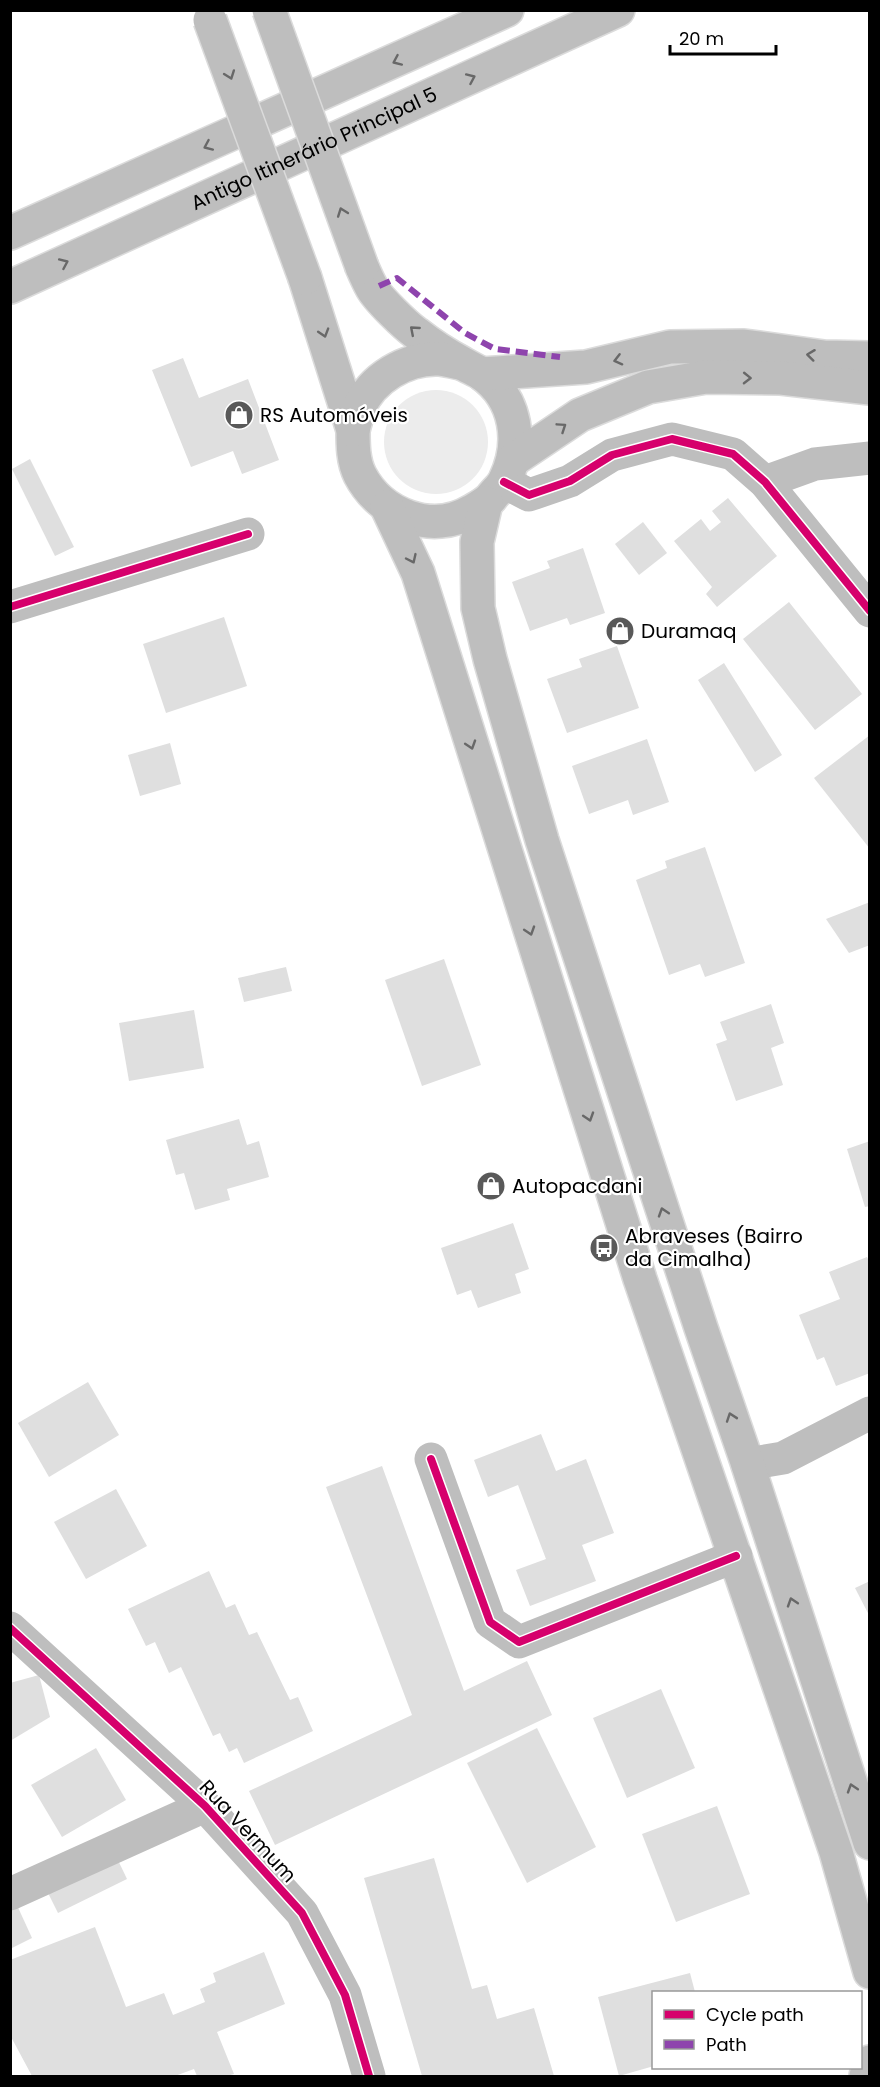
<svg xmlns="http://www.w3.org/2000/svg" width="880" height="2087" font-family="Poppins,sans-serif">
<rect width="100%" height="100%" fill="#fff"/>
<!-- green -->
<circle fill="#ececec" cx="436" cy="442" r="52"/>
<!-- building -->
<g fill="#dfdfdf">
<polygon points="183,358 199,398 248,379 279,460 242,474 233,451 191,467 152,370"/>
<polygon points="30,459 74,547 55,556 12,469"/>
<polygon points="728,498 777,556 717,607 706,594 712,587 674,541 701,519 710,531 721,522 712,511"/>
<polygon points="643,522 667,553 639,575 615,544"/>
<polygon points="583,548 605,613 570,625 567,618 530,631 512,582 550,568 547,561"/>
<polygon points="789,602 862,694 815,730 743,639"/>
<polygon points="224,617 247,686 166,713 143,644"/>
<polygon points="617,646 639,708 567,733 547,679 582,667 579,659"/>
<polygon points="724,663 782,755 755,772 698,680"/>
<polygon points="870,735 870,849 814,778"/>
<polygon points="647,739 669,802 633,815 628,800 589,814 572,766"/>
<polygon points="170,743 181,784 140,796 128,755"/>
<polygon points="705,847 745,963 705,977 700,964 669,975 636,880 667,868 665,861"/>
<polygon points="870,902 870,945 849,953 826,919"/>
<polygon points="444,959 481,1065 422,1086 385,980"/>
<polygon points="286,967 292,991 244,1002 238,978"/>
<polygon points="771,1004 784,1043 771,1048 783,1085 736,1101 716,1044 727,1040 720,1022"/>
<polygon points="194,1010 204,1068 129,1081 119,1023"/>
<polygon points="239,1119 247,1145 259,1141 269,1177 227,1189 230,1200 195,1210 184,1173 176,1175 166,1140"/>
<polygon points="870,1141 870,1206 865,1207 847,1149"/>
<polygon points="513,1223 529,1269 515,1274 521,1293 478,1308 471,1290 457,1295 441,1248"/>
<polygon points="867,1257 870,1263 870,1373 836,1386 824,1357 817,1360 799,1315 840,1299 829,1272"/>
<polygon points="88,1382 119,1435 49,1477 18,1423"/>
<polygon points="541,1434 556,1471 586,1459 614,1533 582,1545 596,1581 530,1606 516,1570 546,1559 518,1485 488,1497 474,1460"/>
<polygon points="382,1466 464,1691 527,1661 552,1715 275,1845 249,1791 412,1715 326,1487"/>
<polygon points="116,1489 147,1546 86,1579 54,1522"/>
<polygon points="209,1571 226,1608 235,1604 249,1635 257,1632 290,1700 298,1697 313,1731 244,1763 237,1748 229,1752 220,1733 213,1736 181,1667 169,1673 155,1642 146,1646 128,1609"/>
<polygon points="870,1581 870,1617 855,1588"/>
<polygon points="39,1675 50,1717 10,1741 10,1683"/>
<polygon points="661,1689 695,1768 627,1798 593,1718"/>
<polygon points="537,1728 596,1847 527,1883 467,1763"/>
<polygon points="96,1748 126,1800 62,1837 31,1785"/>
<polygon points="717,1806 750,1894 676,1922 642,1834"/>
<polygon points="115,1854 127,1879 58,1913 46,1889"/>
<polygon points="434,1858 472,1989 487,1985 497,2019 534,2008 554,2076 422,2076 364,1878"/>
<polygon points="16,1903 32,1938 10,1949 10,1906"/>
<polygon points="95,1927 126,2007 164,1993 173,2015 205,2002 200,1989 216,1982 213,1973 264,1952 285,2004 217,2032 234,2074 227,2076 197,2076 194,2069 175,2076 32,2076 10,2035 10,1960"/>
<polygon points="690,1973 695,1992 654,1992 654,2066 619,2076 598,1997"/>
</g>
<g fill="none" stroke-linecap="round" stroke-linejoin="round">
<!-- major casing -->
<g stroke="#dbdbdb" stroke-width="36">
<g id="major">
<path d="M305 278 353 430C353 445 353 461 360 475 381 515 432 535 472 511 479 507 485 504 491 498 495 492 502 487 505 480 523 443 517 399 482 374 476 370 468 367 462 363 447 355 430 344 416 333 405 325 378 299 372 288 368 281 365 274 362 267"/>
<path d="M353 430C355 423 357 415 359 408 372 378 406 358 438 359 445 359 453 362 461 363"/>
<polyline points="486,503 477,542 478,608 490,659 542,840 701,1328 746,1459 870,1843"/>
<polyline points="387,507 418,573 640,1279 836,1852 870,1972"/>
<polyline points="866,2076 870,2062"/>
</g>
</g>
<!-- highway casing -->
<g stroke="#dbdbdb" stroke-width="36">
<g id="highway">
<polyline points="10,233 507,10"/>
<path id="s1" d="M10 287 618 10"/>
<polyline points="482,374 586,367 670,347 744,346 824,357 870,358"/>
<polyline points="513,460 580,415 648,387 706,377 781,378 870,388"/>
</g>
</g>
<!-- minor -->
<g stroke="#bebebe" stroke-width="33">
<polyline points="504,482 529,495 570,481 612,455 672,439 733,454 765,482 870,611"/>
<polyline points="765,482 815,464 870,458"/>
<polyline points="10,607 248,534"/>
<polyline points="431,1459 490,1622 519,1642 736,1556"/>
<polyline points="748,1464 783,1458 870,1413"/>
<polyline points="10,1628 205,1806 302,1913 345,1995 369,2076"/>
<polyline points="10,1894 205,1806"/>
</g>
<!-- major -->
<use href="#major" stroke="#bebebe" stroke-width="33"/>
<!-- highway -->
<use href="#highway" stroke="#bebebe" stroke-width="33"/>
<!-- major-bridge casing -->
<g stroke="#dbdbdb" stroke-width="36" stroke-linecap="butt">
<g id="major-bridge">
<polyline points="269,10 362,267"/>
<polyline points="210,20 305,278"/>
</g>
</g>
<!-- major-bridge -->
<use href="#major-bridge" stroke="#bebebe" stroke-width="33"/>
<!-- quiet -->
<polyline stroke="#8e44ad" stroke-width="6" stroke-dasharray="12 6" stroke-linecap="butt" points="379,286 397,278 465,333 495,349 560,357"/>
<!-- cycleway casing -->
<g stroke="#fff" stroke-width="11">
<g id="cycleway">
<polyline points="504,482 529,495 570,481 612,455 672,439 733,454 765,482 870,611"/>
<polyline points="10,607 248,534"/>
<polyline points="431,1459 490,1622 519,1642 736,1556"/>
<polyline points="10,1628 205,1806 302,1913 345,1995 369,2076"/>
</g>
</g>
<!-- cycleway -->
<use href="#cycleway" stroke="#d6006c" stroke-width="8"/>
</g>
<!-- one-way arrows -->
<defs><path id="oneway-chevron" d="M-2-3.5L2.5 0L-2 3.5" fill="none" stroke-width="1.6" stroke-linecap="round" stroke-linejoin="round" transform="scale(1.5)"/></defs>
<g stroke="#686868">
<use href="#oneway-chevron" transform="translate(397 61) rotate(156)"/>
<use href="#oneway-chevron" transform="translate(230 75) rotate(70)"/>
<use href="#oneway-chevron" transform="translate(471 78) rotate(-24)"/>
<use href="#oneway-chevron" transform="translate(208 146) rotate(156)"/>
<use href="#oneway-chevron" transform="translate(342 212) rotate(-110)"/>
<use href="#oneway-chevron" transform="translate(64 263) rotate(-24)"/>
<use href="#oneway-chevron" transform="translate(414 330) rotate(-139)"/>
<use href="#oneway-chevron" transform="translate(324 333) rotate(73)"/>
<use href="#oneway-chevron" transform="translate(811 355) rotate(-173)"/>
<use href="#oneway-chevron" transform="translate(618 360) rotate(166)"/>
<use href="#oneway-chevron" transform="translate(747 378) rotate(1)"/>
<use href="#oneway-chevron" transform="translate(562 427) rotate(-34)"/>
<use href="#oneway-chevron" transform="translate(412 559) rotate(65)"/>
<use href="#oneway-chevron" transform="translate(471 745) rotate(72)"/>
<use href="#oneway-chevron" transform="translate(530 931) rotate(72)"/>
<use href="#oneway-chevron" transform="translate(589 1117) rotate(72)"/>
<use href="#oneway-chevron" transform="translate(663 1212) rotate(-108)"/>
<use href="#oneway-chevron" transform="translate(731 1417) rotate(-109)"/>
<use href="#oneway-chevron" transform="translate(792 1602) rotate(-108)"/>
<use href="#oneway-chevron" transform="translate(852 1788) rotate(-108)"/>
</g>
<!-- icons -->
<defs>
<g id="shop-disc" transform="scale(1.5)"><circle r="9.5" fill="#595959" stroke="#fff"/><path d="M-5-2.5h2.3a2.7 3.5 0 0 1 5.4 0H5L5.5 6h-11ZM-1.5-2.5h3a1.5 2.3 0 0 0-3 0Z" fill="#fff"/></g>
<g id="bus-disc" transform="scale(1.5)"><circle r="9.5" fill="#595959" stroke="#fff"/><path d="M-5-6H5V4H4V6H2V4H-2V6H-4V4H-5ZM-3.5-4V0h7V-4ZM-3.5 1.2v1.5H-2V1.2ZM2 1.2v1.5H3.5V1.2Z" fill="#fff"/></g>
</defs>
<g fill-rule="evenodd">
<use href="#shop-disc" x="239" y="415"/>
<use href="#shop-disc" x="620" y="631"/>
<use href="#shop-disc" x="491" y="1186"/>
<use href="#bus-disc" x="604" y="1248"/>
</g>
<g text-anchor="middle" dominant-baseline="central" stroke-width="4.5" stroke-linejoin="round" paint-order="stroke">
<!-- street labels -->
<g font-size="20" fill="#000" stroke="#fff">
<text stroke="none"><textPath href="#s1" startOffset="334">Antigo Itinerário Principal 5</textPath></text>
<text transform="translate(248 1831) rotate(47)">Rua Vermum</text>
</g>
<!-- poi labels -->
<g font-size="20" fill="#000" stroke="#fff" text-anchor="start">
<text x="260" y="415">RS Automóveis</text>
<text x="641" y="631">Duramaq</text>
<text x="512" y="1186">Autopacdani</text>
<text x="625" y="1236">Abraveses (Bairro<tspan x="625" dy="23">da Cimalha)</tspan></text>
</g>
</g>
<!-- border -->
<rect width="880" height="2087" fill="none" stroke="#000000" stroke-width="24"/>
<!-- legend -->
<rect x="652" y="1991" width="210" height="78" fill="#ffffff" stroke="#999999" stroke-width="1.5"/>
<rect x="664" y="2010" width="30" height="9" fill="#d6006c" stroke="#999999" stroke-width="1.5"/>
<text x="706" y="2021" font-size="18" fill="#000000">Cycle path</text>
<rect x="664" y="2040" width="30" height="9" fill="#8e44ad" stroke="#999999" stroke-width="1.5"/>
<text x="706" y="2051" font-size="18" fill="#000000">Path</text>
<!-- scale -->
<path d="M670 45v9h106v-9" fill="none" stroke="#000000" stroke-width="3"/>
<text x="679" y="45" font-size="18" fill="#000000" stroke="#ffffff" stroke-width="4.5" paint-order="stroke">20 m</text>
</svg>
